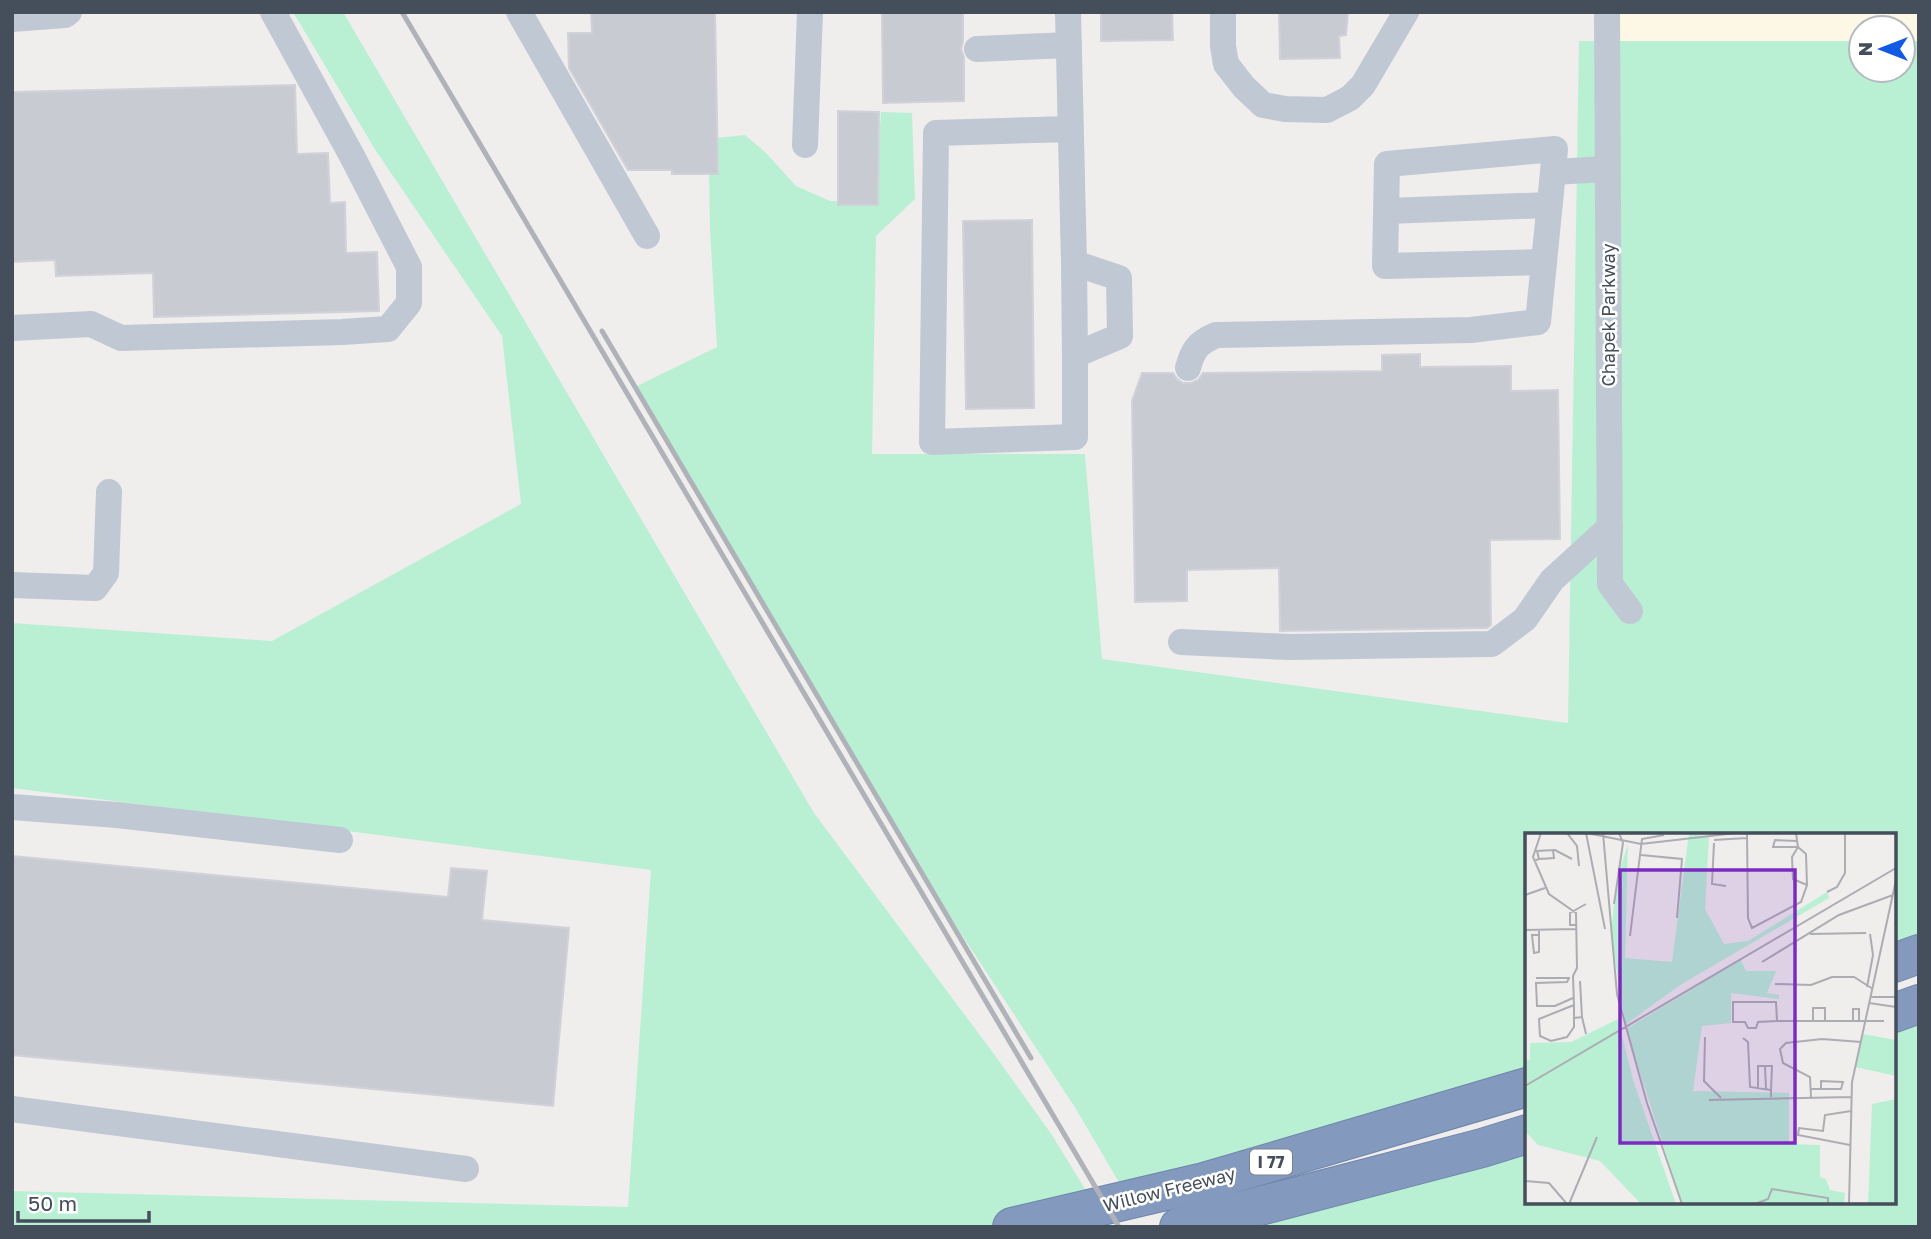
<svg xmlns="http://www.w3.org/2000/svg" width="1931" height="1239" font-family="'Golos Text',sans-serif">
<rect width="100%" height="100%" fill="#f0eded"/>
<!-- commercial -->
<polygon fill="#fcf8e5" points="1607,12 1919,12 1919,41 1903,41 1903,28 1861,28 1861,41 1607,41"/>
<!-- green -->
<g fill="#b9f0d4">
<polygon points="293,12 343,12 814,813 994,1054 1052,1135 1096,1207 1012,1227 12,1227 12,1191 628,1207 651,870 12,788 12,623 272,641 521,504 502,336 376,151"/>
<polygon points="1579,41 1861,41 1861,70 1903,70 1903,41 1919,41 1919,954 1894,963 1894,835 1527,835 1527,1087 1127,1196 1076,1109 941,903 635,387 717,347 710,230 709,174 717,174 717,138 745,135 766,153 796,186 830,201 869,203 877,169 881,112 912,113 915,199 876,236 872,454 1085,454 1102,659 1568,723"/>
<polygon points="1919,1004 1919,1227 1179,1227 1527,1134 1527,1202 1894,1202 1894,1013"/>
</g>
<!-- building -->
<g fill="#c9cbd3" stroke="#d1d2d9" stroke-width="2">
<polygon points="591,12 715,12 718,174 672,174 672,170 628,170 569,68 568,33 592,33"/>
<polygon points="882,12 963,12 963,41 961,49 964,57 964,101 883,103"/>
<polygon points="1101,12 1172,12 1173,40 1101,41"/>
<polygon points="1279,12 1348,12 1346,35 1339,36 1340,58 1280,59"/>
<polygon points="295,85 297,154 328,153 330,203 345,202 346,253 377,252 379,311 154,317 153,273 56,276 55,260 12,262 12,92"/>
<polygon points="838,111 879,112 878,205 838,205"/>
<polygon points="1032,220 1034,408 966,409 963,221"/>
<polygon points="1420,354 1420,367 1511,366 1511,391 1558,390 1560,539 1490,540 1491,625 1487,628 1280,631 1279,568 1187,570 1187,601 1135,602 1132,401 1142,373 1173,373 1177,379 1183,383 1191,383 1198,380 1203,373 1382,371 1382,355"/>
<polygon points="12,856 448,897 451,868 487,871 482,920 569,928 553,1106 12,1055"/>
</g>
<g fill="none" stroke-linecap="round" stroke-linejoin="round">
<!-- highway casing -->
<g stroke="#6e84aa" stroke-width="40">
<g id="highway">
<polyline points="1894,963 1919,954"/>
<polyline points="1894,1013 1919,1004"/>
<polyline points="1012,1227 1204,1182 1527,1087"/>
<polyline points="1179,1227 1482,1148 1527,1134"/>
</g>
</g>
<!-- minor -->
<g stroke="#c0c8d3" stroke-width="26">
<polyline points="519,12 647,236"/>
<polyline points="1068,12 1074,263 1119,278 1120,336 1075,355 1075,437 932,442 936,133 1070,129"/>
<polyline points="1223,12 1223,46 1226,64 1244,87 1263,105 1285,109 1327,110 1350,98 1363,85 1406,12"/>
<polyline points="1607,12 1610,584 1630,611"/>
<polyline points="12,19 65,15 69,12"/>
<polyline points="977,49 1069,45"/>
<polyline points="805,145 810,12"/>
<polyline points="1387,211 1549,205"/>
<polyline points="1544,262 1385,266 1387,164 1555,149 1553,172"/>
<polyline points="1074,263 1075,355"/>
<polyline points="12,328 91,324 121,338 342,332 388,329 409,303 409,267 352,156 273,12"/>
<path d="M1188 368C1193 349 1198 343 1216 335L1471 330 1538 322 1553 172 1607 169"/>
<polyline points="12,585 95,588 106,573 109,492"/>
<polyline points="1181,642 1289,647 1492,644 1525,619 1552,580 1610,527"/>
<polyline points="12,807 117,815 340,840"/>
<polyline points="12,1109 466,1169"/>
</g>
<!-- highway -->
<use href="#highway" stroke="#839abe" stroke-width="38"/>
<!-- rail -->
<g stroke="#afb2b8" stroke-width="5">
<polyline points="402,12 1119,1227"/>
<polyline points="602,331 1031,1058"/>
</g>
</g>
<g text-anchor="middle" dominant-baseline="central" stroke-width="5" stroke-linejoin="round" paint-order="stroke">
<!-- shield labels -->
<rect fill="#fff" stroke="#7d838c" stroke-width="2" x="1250" y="1149.5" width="42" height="25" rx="5"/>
<g font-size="16" font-weight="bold" fill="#454e5b">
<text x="1271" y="1162">I 77</text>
</g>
<!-- street labels -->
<g font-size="18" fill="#454e5b" stroke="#fff">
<text transform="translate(1608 315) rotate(-90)">Chapek Parkway</text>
<text transform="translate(1169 1189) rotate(-14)">Willow Freeway</text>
</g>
</g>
<!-- overview -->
<g transform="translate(1525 833)">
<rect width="371" height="371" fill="#f0eded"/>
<path d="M164 0 184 4 180 76 199 111 223 108 302 59 304 65 155 152 100 192 86 100 92 45 103 11 100 125 147 129ZM216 127 221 138H251L242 160 254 162V166L206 160V190L177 193 168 258 264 260V311L295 312V344L301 346 305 357 320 360 319 371H157L101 196ZM93 186 108 247 151 371H116L75 328 13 312 0 298V229L5 226V210L46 209ZM338 201 371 207V243L330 234ZM371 266V371H343L347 271Z" fill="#b9f0d4"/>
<path fill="none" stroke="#acadb3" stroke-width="2" d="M16 0 8 24 24 61 51 80 52 135 48 143 49 172 14 186 15 203 26 208 42 204 49 194V172M42 0 52 13 54 33M61 0 80 96M62 0 116 11 211 0M78 0 92 161 122 270 157 371M222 0 223 85 227 95 276 69 282 52 281 21 273 14 271 0M189 7 222 5M272 8 250 7 248 14H273M189 10 187 51 201 53M273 14 267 24 268 46 282 52M116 22 157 26 152 85M14 26 29 25 28 17M9 28 14 26 12 18 30 17 47 26M302 59 312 54 320 40V0M0 62 20 55M89 71 98 10 94 0M52 92H45V80L61 71M0 97 51 96M14 97V102H7L9 120 14 119V102M285 101 341 100M105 103 117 6 139 2M237 129 314 82 368 62M11 145H45M44 145 42 149 11 150 12 173H30L48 165M55 148 57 184M250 151 286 152 307 144H329L348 156M342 154 348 122 345 101M346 164H371M344 170 371 174M49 185 57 184 61 201M328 187V176H334V187M252 188 233 189 231 195H223L220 189H208V169H251L252 188H359M288 188V175H300V188M180 204 179 248 196 265M218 205 223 209 225 254 246 257V264M240 233 241 256M0 253 371 35M233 255V233H247L246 257M286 256H316L318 249 296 248V256M286 264 285 244 258 230 255 216 261 210 297 206 336 209M184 267 326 264M325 312 273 302 274 295 298 298 300 282 326 278M0 348 24 350 42 371M44 371 72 304M230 371 243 366 247 356 303 365V371M324 371 327 249 371 47"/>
<path fill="#7b2cbf" fill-opacity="0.15" stroke="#7b2cbf" stroke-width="3.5" d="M95 37H270V310H95Z"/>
<rect width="371" height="371" fill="none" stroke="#454e5b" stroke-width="3.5"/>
</g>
<!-- border -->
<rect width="1931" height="1239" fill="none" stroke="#454e5b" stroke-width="28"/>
<!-- north arrow -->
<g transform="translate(1882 49) rotate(270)"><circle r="33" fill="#ffffff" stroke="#b5b8bd" stroke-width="2"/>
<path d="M0-5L12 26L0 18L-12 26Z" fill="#1259e5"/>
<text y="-10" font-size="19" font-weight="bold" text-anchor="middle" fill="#454e5b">N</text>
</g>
<!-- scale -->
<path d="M18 1211v10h131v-10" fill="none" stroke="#454e5b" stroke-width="3.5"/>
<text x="28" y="1211" font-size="21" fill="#454e5b" stroke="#ffffff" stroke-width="5" paint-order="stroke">50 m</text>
</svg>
